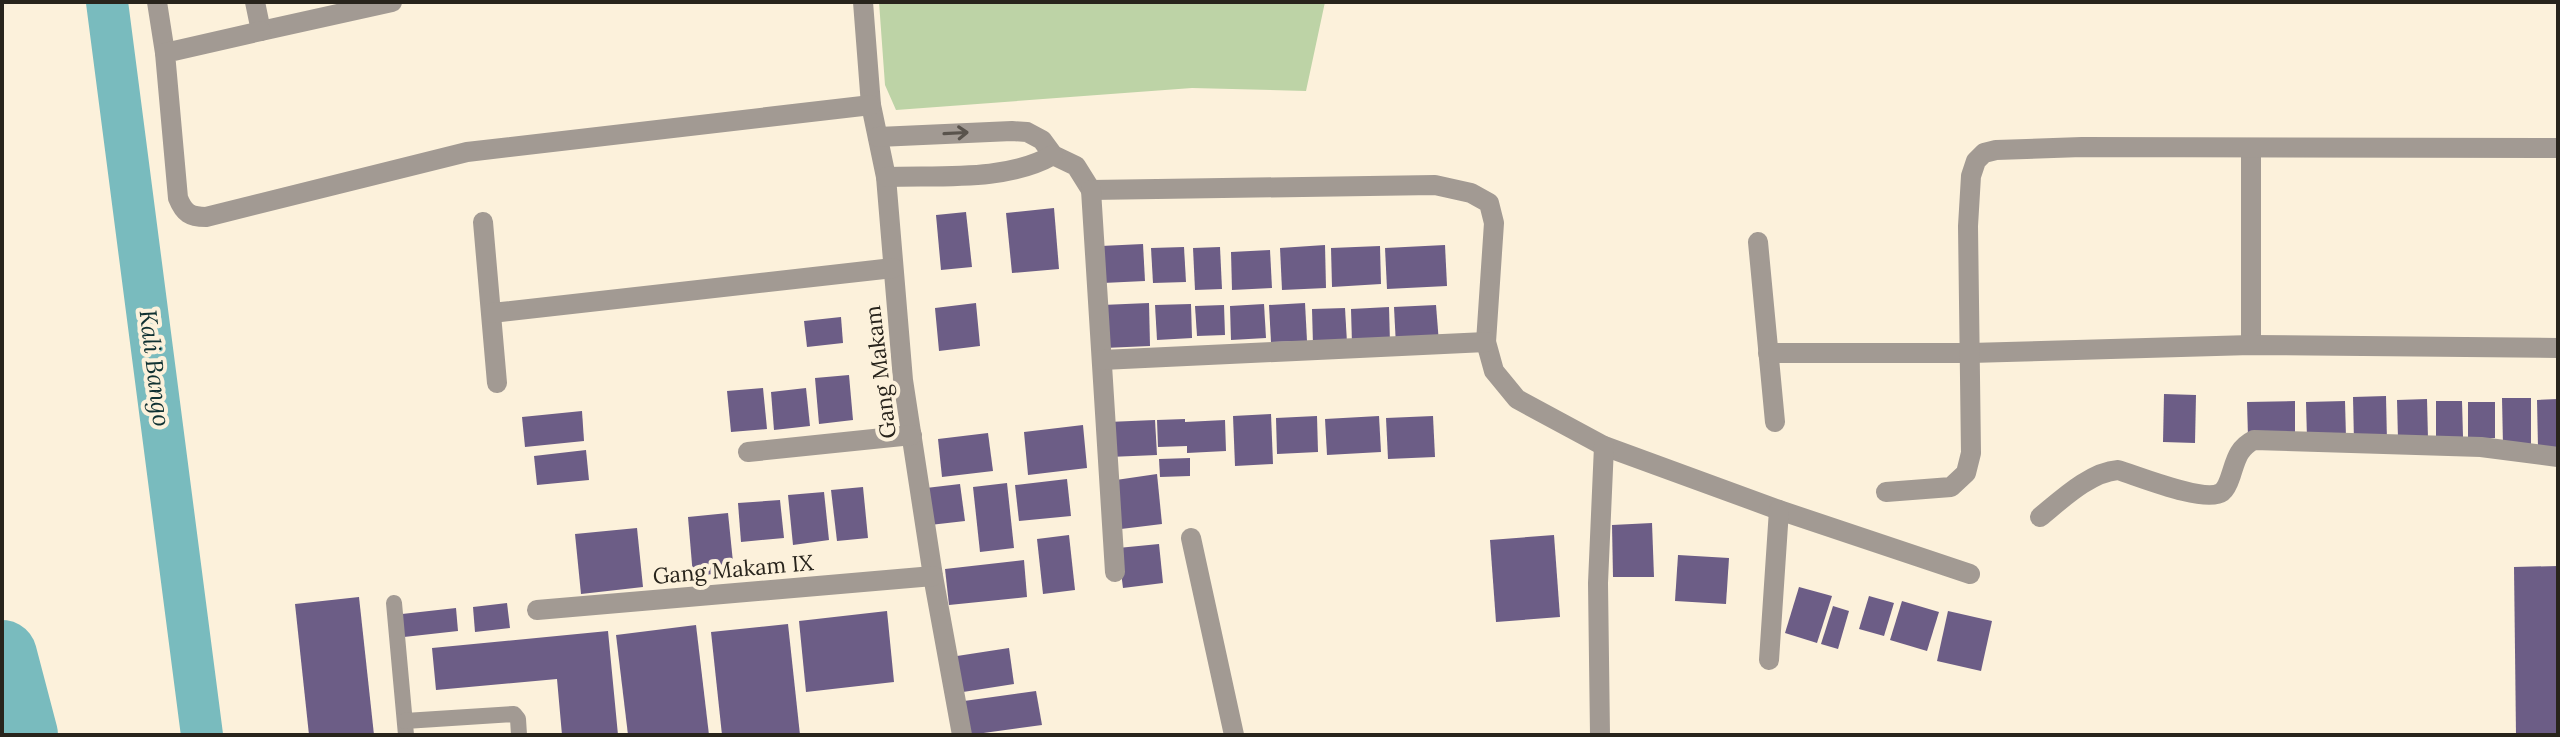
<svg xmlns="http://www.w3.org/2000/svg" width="2560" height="737" font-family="Lora,serif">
<rect width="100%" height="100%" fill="#fcf1db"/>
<!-- green -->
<polygon fill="#bdd3a6" points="879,2 1325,2 1306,91 1192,88 896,110 885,85"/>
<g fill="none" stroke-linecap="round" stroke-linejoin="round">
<!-- canal -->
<polyline stroke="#79bbbe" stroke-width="42" points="107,2 202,735"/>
<!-- river -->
<polyline stroke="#79bbbe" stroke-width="70" points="2,655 23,735"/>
</g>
<!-- building -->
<g fill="#6c5d86">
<polygon points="1054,208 1059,269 1012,273 1006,213"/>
<polygon points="966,212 972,267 941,270 936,215"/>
<polygon points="1143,244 1145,281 1103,283 1101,246"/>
<polygon points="1325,245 1326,288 1282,290 1280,248"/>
<polygon points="1445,245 1447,286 1387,289 1385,248"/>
<polygon points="1380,246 1381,284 1332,287 1331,248"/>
<polygon points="1184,247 1186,282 1153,283 1151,248"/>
<polygon points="1220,247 1222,289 1195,290 1193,248"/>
<polygon points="1270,250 1272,288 1232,290 1231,252"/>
<polygon points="976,303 980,346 939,351 935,308"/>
<polygon points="1149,303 1150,346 1104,348 1102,305"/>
<polygon points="1305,303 1307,341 1271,342 1269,305"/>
<polygon points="1191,304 1192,338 1157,340 1155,305"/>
<polygon points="1264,304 1266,338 1231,340 1230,306"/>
<polygon points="1224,305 1225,335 1197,336 1195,306"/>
<polygon points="1436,305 1439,343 1396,346 1394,307"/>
<polygon points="1389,307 1390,343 1352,344 1351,309"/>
<polygon points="1345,308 1347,343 1313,345 1312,309"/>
<polygon points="841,317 843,343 807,347 804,321"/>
<polygon points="849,375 853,420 819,424 815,378"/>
<polygon points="763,388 767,429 731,432 727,391"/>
<polygon points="806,388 810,426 774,430 771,392"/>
<polygon points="2164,394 2196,395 2195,443 2163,442"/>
<polygon points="2386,396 2387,442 2354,442 2353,397"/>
<polygon points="2502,398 2531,398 2531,445 2503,446"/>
<polygon points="2427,399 2428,439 2398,439 2397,400"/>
<polygon points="2558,399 2558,448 2538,448 2537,400"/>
<polygon points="2295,401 2295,435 2248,437 2247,402"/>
<polygon points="2345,401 2346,438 2307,439 2306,402"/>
<polygon points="2436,401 2462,401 2463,437 2436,437"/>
<polygon points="2468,402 2495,402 2495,438 2468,439"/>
<polygon points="582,411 584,441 525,447 522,417"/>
<polygon points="1271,414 1273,464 1235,466 1233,416"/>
<polygon points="1317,416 1318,452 1277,454 1276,418"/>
<polygon points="1379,416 1381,452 1327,455 1325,419"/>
<polygon points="1433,416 1435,457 1388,459 1386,418"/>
<polygon points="1185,419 1185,422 1225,420 1226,451 1187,453 1187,446 1158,447 1157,420"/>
<polygon points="1155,420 1157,455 1109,457 1108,422"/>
<polygon points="1083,425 1087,468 1028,475 1024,432"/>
<polygon points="988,433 993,471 942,477 938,439"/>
<polygon points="586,450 589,480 537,485 534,456"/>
<polygon points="1190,458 1190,476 1160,477 1159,459"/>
<polygon points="1157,474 1162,524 1121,529 1116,480"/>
<polygon points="1067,479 1071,516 1019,521 1015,485"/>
<polygon points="1007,483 1014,548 980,552 973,487"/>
<polygon points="960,484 965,521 930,525 926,488"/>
<polygon points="863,487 868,538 837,541 831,490"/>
<polygon points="824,492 829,540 793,545 788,495"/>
<polygon points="780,500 784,538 741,542 738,503"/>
<polygon points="728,513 734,572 693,576 688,517"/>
<polygon points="1652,523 1654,577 1613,577 1612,525"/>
<polygon points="637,528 643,587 581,594 575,534"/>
<polygon points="1069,535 1075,590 1043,594 1037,539"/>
<polygon points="1554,535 1560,617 1496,622 1490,540"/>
<polygon points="1159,544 1163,583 1123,588 1118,548"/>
<polygon points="1678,555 1729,558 1726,604 1675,601"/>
<polygon points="1024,560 1027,597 949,605 945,569"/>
<polygon points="2558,566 2558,735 2516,735 2514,567"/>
<polygon points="1799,587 1832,596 1817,643 1785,633"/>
<polygon points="1869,596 1894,603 1884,636 1859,629"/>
<polygon points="359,597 374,735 309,735 295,604"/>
<polygon points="1902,601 1939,612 1927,651 1890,640"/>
<polygon points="507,603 510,628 475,632 473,607"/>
<polygon points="1833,606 1849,611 1838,649 1821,644"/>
<polygon points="456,608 458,631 404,637 402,614"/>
<polygon points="887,611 894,682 806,692 799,621"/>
<polygon points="1948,611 1992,621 1981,671 1937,661"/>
<polygon points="788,624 800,735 722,735 711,632"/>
<polygon points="696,625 709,735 628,735 616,635"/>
<polygon points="608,631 618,735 562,735 557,679 436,690 432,648"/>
<polygon points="1009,648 1014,684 963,692 957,656"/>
<polygon points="1036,691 1042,725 969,735 964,701"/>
</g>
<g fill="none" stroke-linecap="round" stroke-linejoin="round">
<!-- service -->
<g stroke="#a29a93" stroke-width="16">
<polyline points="394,603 406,735"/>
<polyline points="405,721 514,714 518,719 519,735"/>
</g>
<!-- minor -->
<g stroke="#a29a93" stroke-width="20">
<polyline points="157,2 165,53"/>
<polyline points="255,2 261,31 392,2"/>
<polyline points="863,2 871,105 886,177 903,380 933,576 962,735"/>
<path d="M261 31 165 53 178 198C184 213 190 217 206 217L467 152 871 105"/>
<polyline points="878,137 1012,131 1027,132 1042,140 1053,155 1076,166 1091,190 1435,185 1471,193 1489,203 1494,223 1486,342 1494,371 1517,399 1604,446 1779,510 1970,574"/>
<path d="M886 177C939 175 1006 182 1053 155"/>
<polyline points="1091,190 1115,572"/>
<polyline points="483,222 497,383"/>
<polyline points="1758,242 1775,422"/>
<polyline points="492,313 893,268"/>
<polyline points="2251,345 2251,148"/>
<polyline points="1768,353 1970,353 2251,345 2558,348"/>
<polyline points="1102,360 1486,342"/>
<polyline points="748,452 912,435"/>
<polyline points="1886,492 1951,487 1966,473 1971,453 1968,226 1971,176 1976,161 1984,153 1996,150 2082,147 2558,148"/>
<path d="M2040 517C2061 500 2090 472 2118 470 2138 476 2206 504 2222 492 2227 488 2229 481 2231 475 2236 460 2238 448 2254 440L2481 447 2558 457"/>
<polyline points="1191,538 1234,735"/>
<polyline points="537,610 933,576"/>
<polyline points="1769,660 1779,510"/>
<polyline points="1600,735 1598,583 1604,446"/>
</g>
</g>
<!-- one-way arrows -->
<defs><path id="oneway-shaft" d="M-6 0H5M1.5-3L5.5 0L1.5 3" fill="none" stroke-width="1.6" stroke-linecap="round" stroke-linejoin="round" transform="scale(2)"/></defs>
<use stroke="#59534c" href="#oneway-shaft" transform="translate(956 133) rotate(-3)"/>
<g text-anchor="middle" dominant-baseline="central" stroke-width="8" stroke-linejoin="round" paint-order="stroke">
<!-- street labels -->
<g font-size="22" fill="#28241c" stroke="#fcf1db">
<text transform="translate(880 372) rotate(-97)">Gang Makam</text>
<text transform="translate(733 569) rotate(-5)">Gang Makam IX</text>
</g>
<!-- water labels -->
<g font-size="24" font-style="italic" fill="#0f3132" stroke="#fcf1db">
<text transform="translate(155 368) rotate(83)">Kali Bango</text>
</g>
</g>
<!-- border -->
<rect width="2560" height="737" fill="none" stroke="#28241c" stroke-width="8"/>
</svg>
